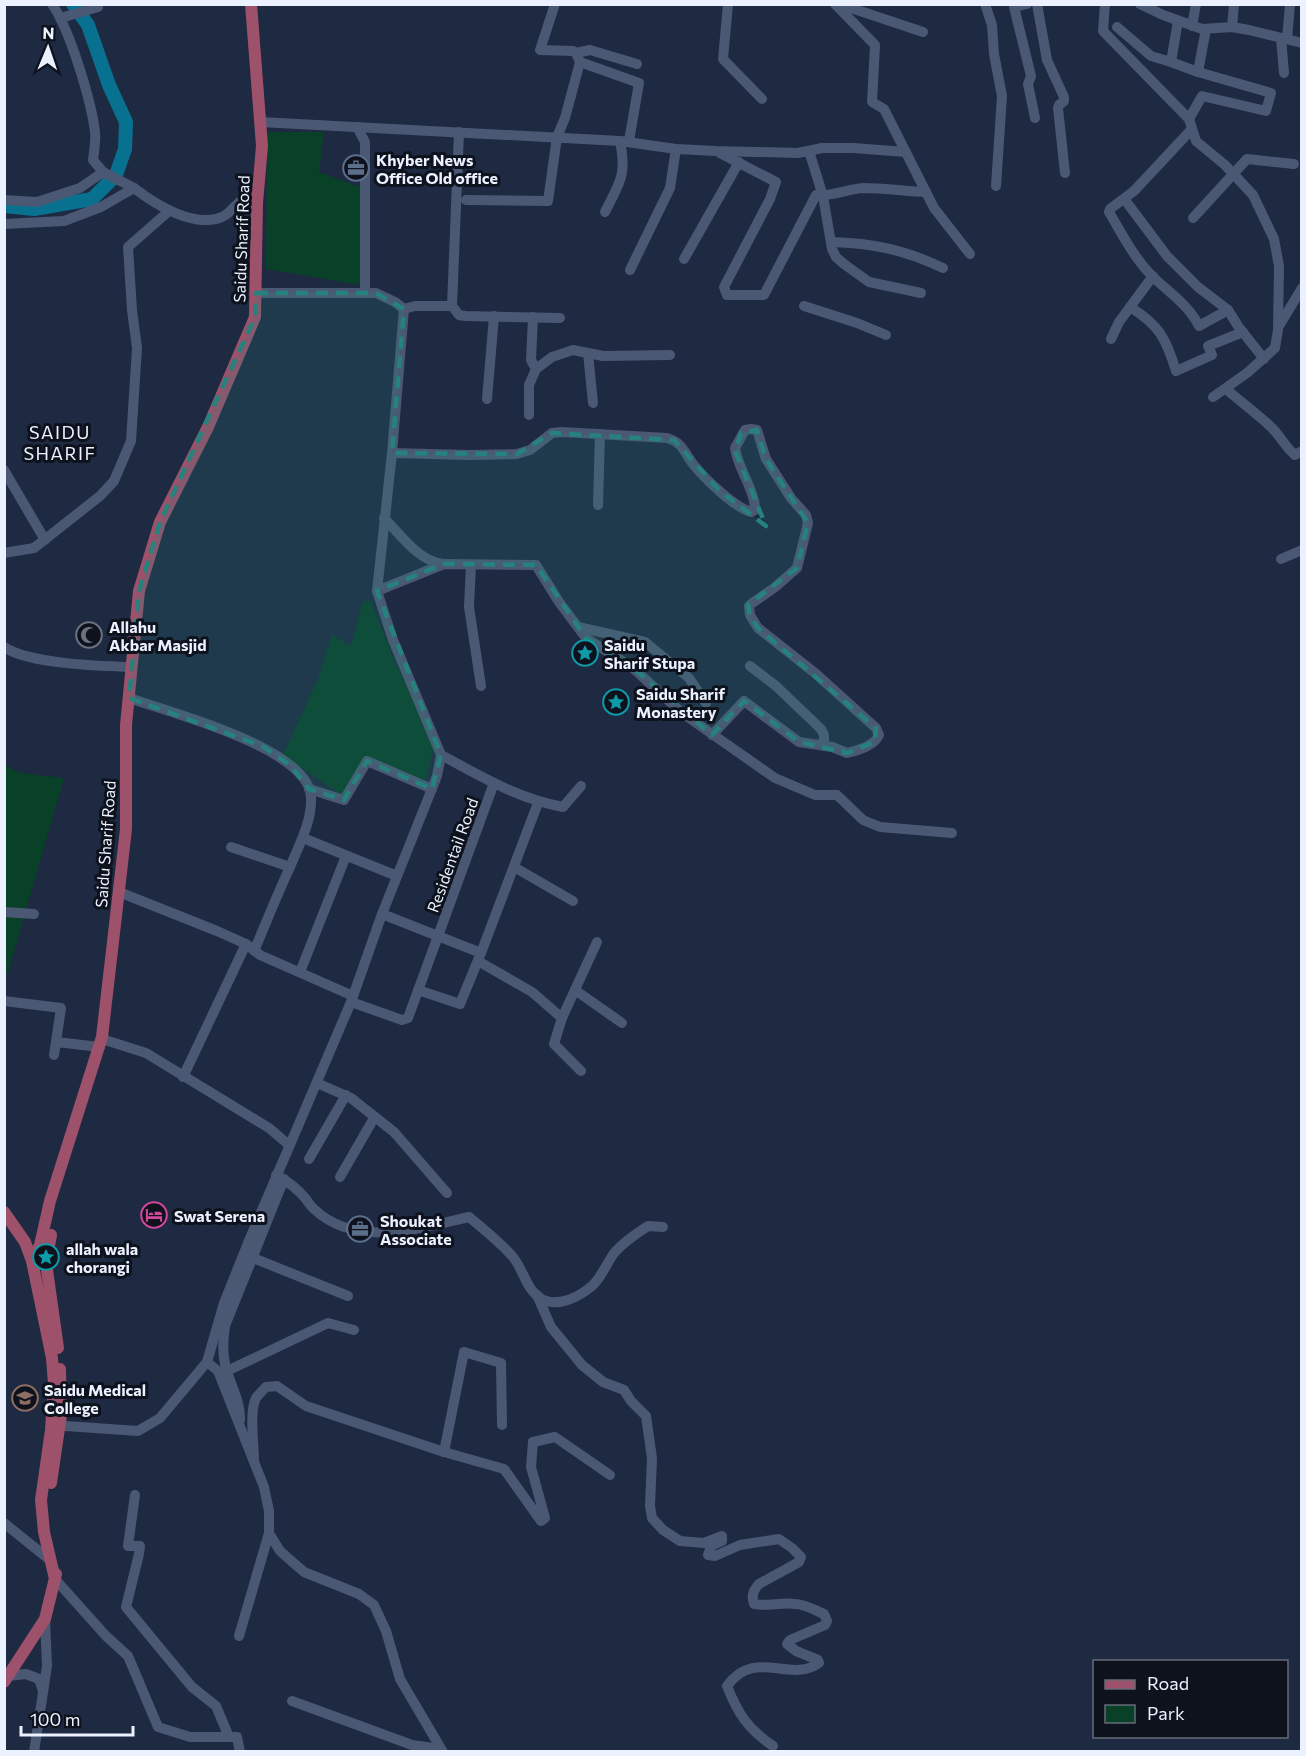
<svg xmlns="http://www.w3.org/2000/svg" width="1306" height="1756" font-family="Commissioner,sans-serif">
<rect width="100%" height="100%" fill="#1e2942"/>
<!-- green -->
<g fill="#094028">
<polygon points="267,132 324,132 319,172 366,189 360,285 266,269"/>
<polygon points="370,600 395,662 434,746 425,783 366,757 344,797 283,755 318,679 332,635 351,646 363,602"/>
<polygon points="4,765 20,773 64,778 7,976 4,975"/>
</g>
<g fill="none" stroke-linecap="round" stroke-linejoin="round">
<!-- river -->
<polyline stroke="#087190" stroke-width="14" points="4,206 34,209 92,199 116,175 125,149 126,122 109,85 88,25 73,4"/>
<!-- minor -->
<g stroke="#4b5874" stroke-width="10">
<polyline points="555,4 540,50 573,51 576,53 580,62 639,83 629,141"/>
<polyline points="728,4 723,59 762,99"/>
<polyline points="835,4 875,45 872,102 884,109 934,208 970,254"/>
<polyline points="985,4 992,25 994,54 1002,96 996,186"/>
<polyline points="1027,4 1014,7 1031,76 1028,84 1035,118"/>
<polyline points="1037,4 1047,60 1064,97 1064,101 1059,105 1058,108 1065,173"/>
<polyline points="1105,4 1103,31 1189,119 1196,141 1225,165 1253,195 1274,239 1279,266 1278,330 1275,348 1247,373 1213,397"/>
<polyline points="1140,4 1163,15 1202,29 1232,27 1249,30 1302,43"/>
<polyline points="845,6 923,32"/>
<polyline points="61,18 98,7"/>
<polyline points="1192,26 1196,4"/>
<polyline points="1117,27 1151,56 1171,62 1198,72"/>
<polyline points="1232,27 1234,4"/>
<polyline points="1281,38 1284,73"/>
<polyline points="1287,39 1290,4"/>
<polyline points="576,53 590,50 637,64"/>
<polyline points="1171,62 1178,21"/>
<polyline points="1189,119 1202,96 1266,111 1271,93 1198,72 1206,29"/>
<polyline points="260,122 620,141 676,149 716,151 798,153 822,148 853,148 906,152"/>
<polyline points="357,127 365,142 365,293"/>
<path d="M1192 129 1134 191 1110 209 1109 212C1122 234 1133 256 1151 275 1168 292 1188 304 1199 326L1228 310"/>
<polyline points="459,132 452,306 459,315 465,316 560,318"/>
<polyline points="809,151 823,196 832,249 836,257 844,264 869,282 921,293"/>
<path d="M720 153 776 182 770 199 724 287 727 295H764L816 195C830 197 848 189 863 188 884 188 905 191 926 192"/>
<polyline points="103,172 134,188"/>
<path d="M4 200 37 202 80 188 103 172 93 160C94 151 96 141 95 132 91 100 70 30 52 4"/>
<polyline points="466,200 548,201 557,137 565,118 580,62"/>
<polyline points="1125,200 1167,256 1198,287 1228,310 1238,326 1264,359"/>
<path d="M605 212C620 182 627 175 620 141"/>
<polyline points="1193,218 1247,159 1294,164"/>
<path d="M4 224 64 221 101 207 134 188C156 205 196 230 224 216 231 212 235 205 241 201 246 197 252 195 258 192"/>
<path d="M831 242C873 243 905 250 943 268"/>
<polyline points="684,259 739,162"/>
<polyline points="630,270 670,188 676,149"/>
<polyline points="256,293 376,293 395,302 404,309"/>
<polyline points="804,306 857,323 886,335"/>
<path d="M1130 307C1159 325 1166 338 1176 371L1212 355 1208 346 1243 332"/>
<polyline points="404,309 415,306 452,306"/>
<polyline points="533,317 531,360 536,369"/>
<polyline points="1279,326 1302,288"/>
<polyline points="1111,339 1119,322 1153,276"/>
<polyline points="588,353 593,403"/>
<path d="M1226 389C1240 401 1256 413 1270 426 1280 435 1285 447 1295 455L1302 451"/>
<polyline points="487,399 494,316"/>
<polyline points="529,415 529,385 536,369 552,357 573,350 603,356 670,355"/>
<path d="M392 453 469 455 517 454 530 450 552 433 562 432 667 438C682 442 684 452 693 464 704 478 734 507 751 512L755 510C755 490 738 469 735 448L745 430 751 429 757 430 766 459 791 498 806 515 808 523 797 568 774 588 751 604 749 606 750 615 758 628 815 673 876 728 879 735C874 746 859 750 847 753L832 747 799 742 744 701 712 735"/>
<polyline points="4,470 45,540"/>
<polyline points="598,505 600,434"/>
<path d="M384 518C400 534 420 563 444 564"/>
<polyline points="4,553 34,548 100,496 114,481 131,441 137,348 132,310 128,247 169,211"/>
<polyline points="1281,559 1302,550"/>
<polyline points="471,565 469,607 481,686"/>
<polyline points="377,591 444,564 536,565 559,602 586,638 633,668 682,713 775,778 815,795 837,795 863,820 880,827 952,833"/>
<polyline points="578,627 645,642 689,678 706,703"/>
<path d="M4 647C29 664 101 666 132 667"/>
<polyline points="750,666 776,686 821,729 824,735 824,746"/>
<path d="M129 698C169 712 309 748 311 797 312 822 299 845 290 867 277 895 266 923 254 951"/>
<path d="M441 755C481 776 518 799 563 807L581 786"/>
<polyline points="309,789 344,800 367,761 432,789"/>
<polyline points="303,838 397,876"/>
<polyline points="231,847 290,867"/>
<polyline points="514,867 573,901"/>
<polyline points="119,892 217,931 246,944 260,955 353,996"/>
<polyline points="4,912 34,914"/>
<polyline points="382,914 481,953"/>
<polyline points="478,961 532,992 562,1018"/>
<polyline points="300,972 346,856"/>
<polyline points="418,990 460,1004 481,953 538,803"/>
<polyline points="575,990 622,1023"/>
<polyline points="4,1001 61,1008 54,1055"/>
<polyline points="351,1002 402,1020 408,1018 494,783"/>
<polyline points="102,1039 146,1053 269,1128 289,1145"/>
<polyline points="56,1042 100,1047"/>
<polyline points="581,1071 554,1044 562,1018 597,942"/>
<polyline points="183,1077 246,944"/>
<polyline points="317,1083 351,1098 394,1132 447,1193"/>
<polyline points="309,1159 346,1095"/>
<path d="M276 1175C287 1181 297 1188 305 1198 308 1201 310 1206 314 1209 356 1249 420 1228 469 1217 485 1230 500 1242 513 1257 521 1267 524 1279 531 1289 547 1312 574 1301 592 1286 602 1277 607 1262 615 1252 624 1242 637 1233 648 1226L663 1227"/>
<polyline points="340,1177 374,1118"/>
<polyline points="253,1258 348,1296"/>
<path d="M537 1295 551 1327 582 1365 603 1382 624 1390 631 1401 646 1416 652 1458 650 1506 652 1518 663 1530 680 1541 704 1543 722 1536V1541L711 1546 708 1555 715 1556 740 1545 779 1539 792 1548 801 1557 799 1562 759 1584C754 1589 751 1596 754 1604 767 1607 781 1602 795 1604 805 1604 814 1610 824 1614L827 1621 825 1625 790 1640 787 1644 796 1651 818 1660 819 1663C790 1684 755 1647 727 1686 738 1714 748 1729 773 1746"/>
<polyline points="207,1362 218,1371 264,1487 269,1511 269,1533 239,1636"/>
<polyline points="227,1371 328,1323 354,1330"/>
<path d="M240 1420C241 1401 229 1383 225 1364 222 1351 223 1339 225 1326L284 1179"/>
<polyline points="51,1425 138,1431 160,1418 207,1362 224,1303 248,1243 351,1002 382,914 437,776 441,755 393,640 377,591 392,453 404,309"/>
<polyline points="444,1452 464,1352 501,1363 502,1425"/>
<path d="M254 1460C254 1444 249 1411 256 1398 259 1394 263 1390 266 1387L277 1386 306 1406 444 1452 504 1469 541 1521 545 1518 531 1467 533 1442 555 1437 610 1475"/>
<polyline points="135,1495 128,1546 140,1546 139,1554 126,1607 192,1687 216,1706 229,1737"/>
<polyline points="4,1523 50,1560"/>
<polyline points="269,1533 280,1551 304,1572 359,1594 374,1605 386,1631 400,1679 443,1752"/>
<polyline points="55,1579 106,1636 128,1656 158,1727 190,1737 237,1737 240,1752"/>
<polyline points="8,1676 26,1674 39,1679 43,1691"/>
<polyline points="292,1701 412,1745 440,1749"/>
<polyline points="34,1752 47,1666 45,1619"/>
</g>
<!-- major -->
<g stroke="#9e516b" stroke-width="12">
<polyline points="4,1212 25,1242 32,1261"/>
<polyline points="51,1235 46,1263 58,1348"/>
<polyline points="51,1483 61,1415 60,1369"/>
<polyline points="55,1579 44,1532 41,1500 51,1430 54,1384 52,1358 32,1261 40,1245 50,1201 102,1037 126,829 126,725 139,591 160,522 208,427 255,317 257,203 262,146 251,4"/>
<polyline points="4,1682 45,1619 56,1574"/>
</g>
</g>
<!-- marked area -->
<path fill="#25827c" fill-opacity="0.2" stroke="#25827c" stroke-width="4.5" stroke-dasharray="12 8" stroke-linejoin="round" d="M256 293H376L404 309 392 453 517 454 552 433 674 440 720 491 766 526 735 451 741 433 757 430 766 459 808 523 797 568 748 605 750 615 758 628 876 728 875 742 847 753 799 742 744 701 712 735 633 668 586 638 536 565 444 564 377 591 441 755 432 789 367 761 344 800 309 789 290 765 262 746 129 698 139 591 160 522 255 317Z"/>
<!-- icons -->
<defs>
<g id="office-ring" transform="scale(1.35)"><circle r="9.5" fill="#0d121d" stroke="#5c6f8a" stroke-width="1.5"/><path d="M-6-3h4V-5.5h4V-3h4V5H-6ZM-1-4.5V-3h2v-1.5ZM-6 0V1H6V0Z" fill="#5c6f8a"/></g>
<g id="mosque-ring" transform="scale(1.35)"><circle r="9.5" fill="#0d121d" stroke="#6b7280" stroke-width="1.5"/><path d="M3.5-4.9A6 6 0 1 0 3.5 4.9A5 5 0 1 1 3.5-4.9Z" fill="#6b7280"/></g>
<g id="sight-ring" transform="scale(1.35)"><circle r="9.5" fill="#0d121d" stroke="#0f9aa8" stroke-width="1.5"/><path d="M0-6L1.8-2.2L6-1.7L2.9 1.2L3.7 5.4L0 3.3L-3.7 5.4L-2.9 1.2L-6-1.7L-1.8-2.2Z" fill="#0f9aa8"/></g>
<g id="hotel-ring" transform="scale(1.35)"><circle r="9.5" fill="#0d121d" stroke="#d1479c" stroke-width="1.5"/><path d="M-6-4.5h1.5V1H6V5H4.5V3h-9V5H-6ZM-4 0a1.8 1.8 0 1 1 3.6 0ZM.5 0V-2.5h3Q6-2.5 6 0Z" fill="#d1479c"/></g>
<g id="university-ring" transform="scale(1.35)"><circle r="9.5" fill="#0d121d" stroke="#8d6e63" stroke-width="1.5"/><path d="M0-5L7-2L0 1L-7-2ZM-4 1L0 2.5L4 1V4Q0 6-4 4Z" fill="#8d6e63"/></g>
</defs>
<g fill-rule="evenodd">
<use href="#office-ring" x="356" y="168"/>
<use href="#mosque-ring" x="89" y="635"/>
<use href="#sight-ring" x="585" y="653"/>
<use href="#sight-ring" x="616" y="702"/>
<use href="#hotel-ring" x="154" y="1215"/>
<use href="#office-ring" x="360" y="1229"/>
<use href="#sight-ring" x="46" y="1257"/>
<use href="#university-ring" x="25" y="1398"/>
</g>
<g text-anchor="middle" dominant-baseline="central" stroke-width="6" stroke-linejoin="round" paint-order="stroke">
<!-- poi labels -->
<g font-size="16" font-weight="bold" fill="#ebf1ff" stroke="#0d121d" text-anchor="start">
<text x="376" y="159">Khyber News<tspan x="376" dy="18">Office Old office</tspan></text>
<text x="109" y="626">Allahu<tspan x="109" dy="18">Akbar Masjid</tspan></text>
<text x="604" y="644">Saidu<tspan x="604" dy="18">Sharif Stupa</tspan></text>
<text x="636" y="693">Saidu Sharif<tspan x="636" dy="18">Monastery</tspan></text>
<text x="174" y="1215">Swat Serena</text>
<text x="380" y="1220">Shoukat<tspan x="380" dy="18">Associate</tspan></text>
<text x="66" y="1248">allah wala<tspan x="66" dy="18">chorangi</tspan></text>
<text x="44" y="1389">Saidu Medical<tspan x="44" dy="18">College</tspan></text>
</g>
<!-- street labels -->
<g font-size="16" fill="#ebf1ff" stroke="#0d121d">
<text transform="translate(241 239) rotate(-88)">Saidu Sharif Road</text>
<text transform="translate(105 844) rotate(-86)">Saidu Sharif Road</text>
<text transform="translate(452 855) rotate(-70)">Residentail Road</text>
</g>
<!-- neighbourhood labels -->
<g font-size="18" letter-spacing="1.5" fill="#ebf1ff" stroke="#0d121d">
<text x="60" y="432">SAIDU<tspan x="60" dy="21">SHARIF</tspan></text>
</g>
</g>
<!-- border -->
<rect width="1306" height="1756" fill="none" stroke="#ebf1ff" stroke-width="12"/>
<!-- legend -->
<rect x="1093" y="1660" width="195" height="78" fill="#0d121d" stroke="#666b77" stroke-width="1.5"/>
<rect x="1105" y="1680" width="30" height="9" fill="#9e516b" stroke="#666b77" stroke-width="1.5"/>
<text x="1147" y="1690" font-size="18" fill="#ebf1ff">Road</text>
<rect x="1105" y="1705" width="30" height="18" fill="#094028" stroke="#666b77" stroke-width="1.5"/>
<text x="1147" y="1720" font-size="18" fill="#ebf1ff">Park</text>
<!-- north arrow -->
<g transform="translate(48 48) rotate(2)" stroke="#0d121d" stroke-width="4.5" paint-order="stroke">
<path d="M0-4.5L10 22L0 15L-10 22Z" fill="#ebf1ff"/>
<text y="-9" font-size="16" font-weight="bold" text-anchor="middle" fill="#ebf1ff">N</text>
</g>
<!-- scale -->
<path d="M21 1726v9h112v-9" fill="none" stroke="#ebf1ff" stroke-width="3"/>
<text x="30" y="1726" font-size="18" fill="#ebf1ff" stroke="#0d121d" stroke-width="4.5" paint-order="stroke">100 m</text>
</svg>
